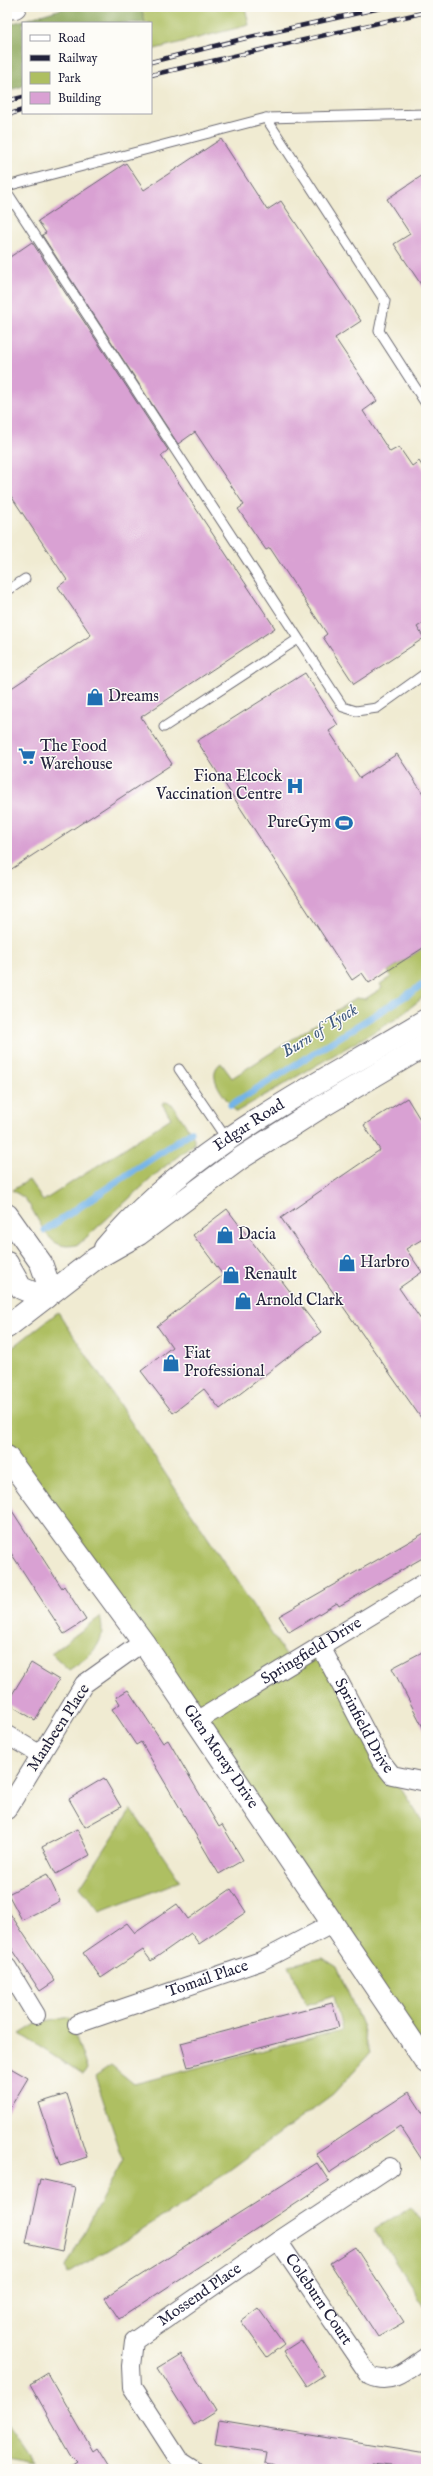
<svg xmlns="http://www.w3.org/2000/svg" width="433" height="2476" font-family="'IM FELL English',serif">
<rect width="100%" height="100%" fill="#fdfcf7"/>
<filter id="ink" filterUnits="userSpaceOnUse"><feTurbulence type="fractalNoise" baseFrequency=".025" numOctaves="2"/><feDisplacementMap in="SourceGraphic" scale="8" xChannelSelector="R" yChannelSelector="G"/><feConvolveMatrix kernelMatrix="1 2 1 2 8 2 1 2 1" color-interpolation-filters="sRGB"/></filter>
<filter id="wash" filterUnits="userSpaceOnUse"><feTurbulence type="fractalNoise" baseFrequency=".012" numOctaves="4" result="noise"/><feDisplacementMap in="SourceGraphic" scale="16" xChannelSelector="R" yChannelSelector="G"/><feGaussianBlur stdDeviation="0.9" result="paint"/><feColorMatrix in="noise" values="0 0 0 0 0 0 0 0 0 0 0 0 0 0 0 0 0 1.4 0 .05"/><feComposite in="paint" operator="in"/></filter>
<g filter="url(#wash)">
<rect width="100%" height="100%" fill="#f0ebd2"/>
<!-- green -->
<g fill="#aebf62" stroke="#68704e">
<polygon points="141,7 245,7 249,25 151,50 151,23 145,23"/>
<path d="M426 946V995L396 1019 236 1112C228 1100 203 1076 221 1063L232 1078 356 998 365 999 382 988 380 984 391 977 388 971Z"/>
<path d="M165 1102 172 1104 194 1138V1144L163 1168 79 1244C47 1255 41 1219 25 1199 22 1196 16 1193 12 1190L29 1180 43 1201 171 1118 162 1104Z"/>
<polygon points="58,1312 291,1663 320,1645 392,1775 426,1827 426,2062 7,1457 7,1352"/>
<path d="M100 1617C108 1644 90 1656 69 1670L51 1653Z"/>
<polygon points="131,1809 180,1881 100,1912 80,1887"/>
<polygon points="323,1958 337,1967 362,2025 370,2053 333,2094 182,2205 68,2274 66,2267 123,2159 95,2076 111,2065 134,2084 342,2030 334,1996 306,2005 289,1965"/>
<polygon points="69,2017 87,2069 83,2075 20,2034 36,2024"/>
<polygon points="411,2206 426,2227 426,2308 374,2230"/>
<polygon points="7,2424 34,2464 7,2459"/>
</g>
<!-- forest -->
<polygon fill="#8aa658" stroke="#56644a" points="68,7 141,7 145,23 23,23 23,86 7,91 7,25"/>
<g fill="none" stroke-linecap="round" stroke-linejoin="round">
<!-- stream -->
<g stroke="#73b4e8" stroke-width="7">
<polyline points="231,1105 426,983"/>
<polyline points="45,1230 191,1132"/>
</g>
</g>
<g id="blocks">
<!-- building -->
<g fill="#d9a1d3">
<polygon points="221,139 267,210 281,201 361,321 335,338 377,401 363,411 390,452 399,447 412,466 419,461 426,472 426,621 417,627 424,638 354,684 323,637 327,634 270,548 266,550 238,509 244,505 195,432 178,444 42,235 46,233 38,221 126,163 144,190"/>
<polygon points="426,173 426,292 394,244 410,234 387,199"/>
<polygon points="32,242 168,450 161,456 275,628 141,717 172,764 7,872 7,691 91,635 58,587 67,580 7,490 7,259"/>
<polygon points="305,673 338,725 329,731 360,778 397,754 426,798 426,946 369,983 362,973 352,980 197,741"/>
<polygon points="407,1098 426,1129 426,1237 406,1249 422,1272 399,1288 426,1327 426,1425 281,1218 380,1150 364,1125"/>
<polygon points="227,1209 321,1332 220,1409 204,1389 173,1413 141,1371 172,1347 157,1326 223,1275 193,1235"/>
<polygon points="7,1503 62,1588 64,1586 86,1620 64,1634 7,1547"/>
<polygon points="426,1532 426,1556 339,1606 337,1603 289,1632 279,1616"/>
<polygon points="426,1650 426,1733 392,1668"/>
<polygon points="31,1663 59,1680 35,1720 7,1703"/>
<polygon points="128,1690 163,1743 168,1740 219,1827 222,1825 243,1860 219,1874 141,1742 136,1745 112,1709 120,1704 116,1697"/>
<polygon points="104,1778 121,1807 85,1827 69,1799"/>
<polygon points="77,1829 90,1855 56,1874 42,1847"/>
<polygon points="47,1874 60,1901 22,1920 8,1894"/>
<polygon points="231,1889 246,1912 199,1944 191,1933 151,1961 143,1950 101,1978 83,1953 127,1923 135,1933 177,1904 188,1919"/>
<polygon points="7,1909 55,1981 40,1991 7,1941"/>
<polygon points="332,2003 339,2027 188,2067 181,2043"/>
<polygon points="7,2066 28,2078 7,2113"/>
<polygon points="409,2092 426,2118 426,2166 400,2126 329,2173 316,2153"/>
<polygon points="67,2094 87,2157 60,2166 39,2103"/>
<polygon points="317,2163 329,2181 119,2319 105,2298"/>
<polygon points="40,2179 75,2187 62,2251 26,2243"/>
<polygon points="355,2247 404,2322 378,2337 330,2263"/>
<polygon points="258,2308 284,2344 267,2357 241,2321"/>
<polygon points="301,2340 324,2375 307,2386 284,2351"/>
<polygon points="181,2354 216,2411 194,2425 158,2368"/>
<polygon points="48,2373 93,2451 97,2448 110,2469 66,2469 77,2462 70,2455 30,2384"/>
<polygon points="219,2420 426,2454 426,2469 372,2463 372,2469 304,2469 264,2463 266,2452 215,2444"/>
</g>
</g>
</g>
<g filter="url(#ink)">
<use href="#blocks" fill-opacity="0" stroke="#6a6870" stroke-width="1"/>
<g fill="none" stroke-linecap="round" stroke-linejoin="round">
<!-- service casing -->
<g stroke="#6a6870" stroke-width="11">
<g id="service">
<polyline points="266,118 426,114"/>
<polyline points="7,186 266,118 385,301 379,331 426,404"/>
<polyline points="7,192 343,707 356,711 377,708 426,673"/>
<polyline points="7,591 25,579"/>
<polyline points="164,727 298,639"/>
<polyline points="179,1069 228,1141"/>
</g>
</g>
<!-- minor casing -->
<g stroke="#6a6870" stroke-width="20">
<g id="minor">
<path id="s1" d="M320 1645 381 1761 392 1775 426 1782"/>
<path id="s2" d="M197 1721 426 1582"/>
<polyline points="7,1735 41,1755"/>
<polyline points="7,1810 84,1684 143,1642"/>
<polyline points="7,1967 36,2015"/>
<path id="s3" d="M77 2024 261 1961 332 1924"/>
<path id="s4" d="M278 2241 370 2376C392 2386 408 2369 426 2357"/>
<path id="s5" d="M193 2469 179 2460 132 2387 131 2366 134 2341 278 2241 390 2167"/>
</g>
</g>
<!-- tertiary casing -->
<g stroke="#6a6870" stroke-width="24">
<g id="tertiary">
<polyline points="7,8 15,7"/>
<polyline points="7,1215 41,1263 47,1280 45,1298 21,1288 7,1263"/>
<path id="s6" d="M105 1248C190 1146 315 1087 426 1020"/>
<polyline points="7,1327 95,1259 139,1234 241,1158 321,1107 426,1045"/>
<path id="s7" d="M7 1457 143 1642 426 2062"/>
</g>
</g>
<!-- service -->
<use href="#service" stroke="#fff" stroke-width="9"/>
<!-- minor -->
<use href="#minor" stroke="#fff" stroke-width="18"/>
<!-- tertiary -->
<use href="#tertiary" stroke="#fff" stroke-width="22"/>
<!-- rail casing -->
<g stroke="#22223b" stroke-width="4.5">
<g id="rail">
<polyline points="151,62 246,38 385,7"/>
<polyline points="151,75 426,12"/>
<polyline points="7,101 23,97"/>
<polyline points="7,115 23,110"/>
</g>
</g>
<!-- rail -->
<use href="#rail" stroke="#fdfcf7" stroke-width="3" stroke-dasharray="9" stroke-linecap="butt"/>
</g>
</g>
<!-- icons -->
<defs>
<g id="shop-bare" transform="scale(1.38)"><path d="M-5-2.5h2.3a2.7 3.5 0 0 1 5.4 0H5L5.5 6h-11ZM-1.5-2.5h3a1.5 2.3 0 0 0-3 0Z" fill="#1f6fb2" stroke="#fdfcf7" stroke-width="2.5" paint-order="stroke"/></g>
<g id="supermarket-bare" transform="scale(1.38)"><path d="M-6-5.5h2.5l.6 2H6L4.5 2H-2.5L-4.4-4H-6ZM-1.5 3.2a1.3 1.3 0 1 0 .1 0ZM3 3.2a1.3 1.3 0 1 0 .1 0Z" fill="#1f6fb2" stroke="#fdfcf7" stroke-width="2.5" paint-order="stroke"/></g>
<g id="hospital-bare" transform="scale(1.38)"><path d="M-5-5h3v3.5h4V-5h3V5h-3V1.5h-4V5h-3Z" fill="#1f6fb2" stroke="#fdfcf7" stroke-width="2.5" paint-order="stroke"/></g>
<g id="stadium-bare" transform="scale(1.38)"><path d="M0-5a6.5 5 0 1 0 0 10a6.5 5 0 1 0 0-10ZM-3.5-1.8h7v3.6h-7Z" fill="#1f6fb2" stroke="#fdfcf7" stroke-width="2.5" paint-order="stroke"/></g>
</defs>
<g fill-rule="evenodd">
<use href="#shop-bare" x="95" y="697"/>
<use href="#supermarket-bare" x="27" y="756"/>
<use href="#hospital-bare" x="295" y="786"/>
<use href="#stadium-bare" x="344" y="823"/>
<use href="#shop-bare" x="225" y="1235"/>
<use href="#shop-bare" x="347" y="1263"/>
<use href="#shop-bare" x="231" y="1275"/>
<use href="#shop-bare" x="243" y="1301"/>
<use href="#shop-bare" x="171" y="1363"/>
</g>
<g text-anchor="middle" dominant-baseline="central" stroke-width="3" stroke-linejoin="round" paint-order="stroke">
<!-- poi labels -->
<g font-size="16" fill="#22223b" stroke="#fdfcf7" text-anchor="start">
<text x="108" y="697">Dreams</text>
<text x="40" y="747">The Food<tspan x="40" dy="18">Warehouse</tspan></text>
<text x="282" y="777" text-anchor="end">Fiona Elcock<tspan x="282" dy="18">Vaccination Centre</tspan></text>
<text x="331" y="823" text-anchor="end">PureGym</text>
<text x="238" y="1235">Dacia</text>
<text x="360" y="1263">Harbro</text>
<text x="244" y="1275">Renault</text>
<text x="256" y="1301">Arnold Clark</text>
<text x="184" y="1354">Fiat<tspan x="184" dy="18">Professional</tspan></text>
</g>
<!-- street labels -->
<g font-size="16" fill="#22223b" stroke="#fdfcf7">
<text stroke="none"><textPath href="#s6" startOffset="190">Edgar Road</textPath></text>
<text stroke="none"><textPath href="#s2" startOffset="134">Springfield Drive</textPath></text>
<text stroke="none"><textPath href="#s1" startOffset="92">Sprinfield Drive</textPath></text>
<text transform="translate(59 1728) rotate(-57)">Manbeen Place</text>
<text stroke="none"><textPath href="#s7" startOffset="368">Glen Moray Drive</textPath></text>
<text stroke="none"><textPath href="#s3" startOffset="138">Tomail Place</textPath></text>
<text stroke="none"><textPath href="#s5" startOffset="230">Mossend Place</textPath></text>
<text stroke="none"><textPath href="#s4" startOffset="71">Coleburn Court</textPath></text>
</g>
<!-- water labels -->
<g font-size="17" font-style="italic" fill="#425c80" stroke="#fdfcf7">
<text transform="translate(320 1031) rotate(-32)">Burn of Tyock</text>
</g>
</g>
<!-- margin -->
<rect width="433" height="2476" fill="none" stroke="#fdfcf7" stroke-width="24"/>
<!-- legend -->
<rect x="22" y="22" width="130" height="92" fill="#fdfcf7" stroke="#a5a5ac"/>
<rect x="30" y="35" width="20" height="6" fill="#ffffff" stroke="#a5a5ac"/>
<text x="58" y="42" font-size="12" fill="#22223b">Road</text>
<rect x="30" y="55" width="20" height="6" fill="#22223b" stroke="#a5a5ac"/>
<text x="58" y="62" font-size="12" fill="#22223b">Railway</text>
<rect x="30" y="72" width="20" height="12" fill="#aebf62" stroke="#a5a5ac"/>
<text x="58" y="82" font-size="12" fill="#22223b">Park</text>
<rect x="30" y="92" width="20" height="12" fill="#d9a1d3" stroke="#a5a5ac"/>
<text x="58" y="102" font-size="12" fill="#22223b">Building</text>
</svg>
